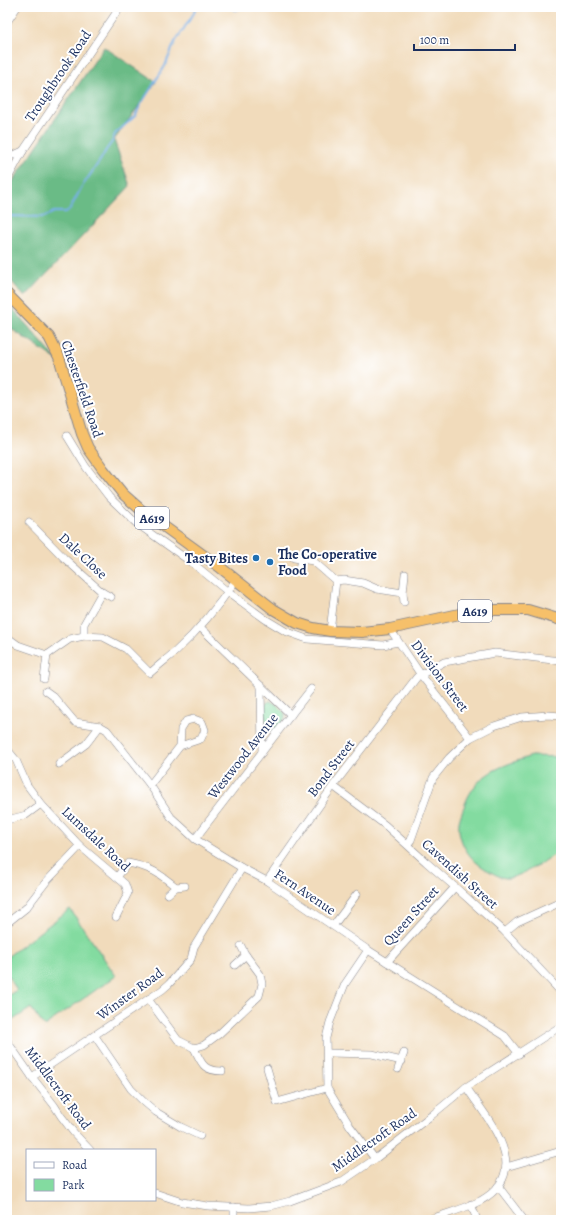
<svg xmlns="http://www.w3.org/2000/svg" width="568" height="1227" font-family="Alegreya,serif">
<rect width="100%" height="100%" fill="#fff"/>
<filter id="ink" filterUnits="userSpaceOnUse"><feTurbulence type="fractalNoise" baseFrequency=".025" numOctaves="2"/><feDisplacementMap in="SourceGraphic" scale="8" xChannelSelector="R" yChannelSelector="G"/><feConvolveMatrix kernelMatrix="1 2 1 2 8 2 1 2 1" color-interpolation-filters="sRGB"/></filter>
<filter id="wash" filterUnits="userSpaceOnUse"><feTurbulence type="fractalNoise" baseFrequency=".012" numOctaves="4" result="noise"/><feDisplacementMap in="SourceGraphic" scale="16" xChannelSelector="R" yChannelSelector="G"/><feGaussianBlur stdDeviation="0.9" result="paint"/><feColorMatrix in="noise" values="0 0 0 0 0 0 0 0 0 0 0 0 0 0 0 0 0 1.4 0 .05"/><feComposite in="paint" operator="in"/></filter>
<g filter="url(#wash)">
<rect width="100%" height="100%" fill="#f1dbbb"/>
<!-- green -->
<g fill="#83dba0" stroke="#4f857f">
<path d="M270 701 276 704 285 713V718L275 731H268C266 726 263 709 265 705 266 703 268 702 270 701Z"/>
<path d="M531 756 561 757V851C547 859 525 875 509 878 501 879 491 872 484 868 469 859 457 840 459 822 460 817 462 812 464 807 468 795 474 785 484 777 498 766 515 762 531 756Z"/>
<polygon points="70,909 116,976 44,1026 31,1008 7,1024 7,996 17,990 7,974 7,957"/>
</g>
<!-- forest -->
<g fill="#6abb86" stroke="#427572">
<polygon points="104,47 156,82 114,140 130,186 25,297 7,276 7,190"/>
<polygon points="7,302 57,360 7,326"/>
</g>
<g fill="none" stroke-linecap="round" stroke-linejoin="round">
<!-- stream -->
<g stroke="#79b1e8" stroke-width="2">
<polyline points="230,7 236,10 238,9"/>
<polyline points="7,218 11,216 44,217 54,212 66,212 70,209 81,188 101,159 106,150 112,142 115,134 135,116 141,104 165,66 175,42 194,13 196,7"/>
</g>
</g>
</g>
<g filter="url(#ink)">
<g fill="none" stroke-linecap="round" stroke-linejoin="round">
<!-- minor casing -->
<g stroke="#86858c" stroke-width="8">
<g id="minor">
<polyline points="7,22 17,7"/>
<polyline points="7,155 14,155 23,151"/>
<polyline points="7,180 23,151 120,7"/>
<polyline points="67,436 86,467 109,497 136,523 195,565 228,592 265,619 285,631 307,639 383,645 398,642"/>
<polyline points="29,522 64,558 102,592 84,624 84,636"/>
<polyline points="294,558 313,561 336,581"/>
<polyline points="299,569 301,559"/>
<polyline points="336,581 344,580 363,583 377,589 403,593"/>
<polyline points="102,592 111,597"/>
<polyline points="404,602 403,593 405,574"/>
<polyline points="200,627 291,715"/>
<polyline points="390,629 421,675 470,738"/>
<polyline points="330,631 336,581"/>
<polyline points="7,637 18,645 47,655"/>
<path d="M44 679 47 655 70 639 84 636 103 637 126 649 150 673C159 665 168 658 176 651 199 630 219 605 236 580"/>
<polyline points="261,686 262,752"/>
<polyline points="46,691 53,696 75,722 100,726 107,730 150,785 171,817 195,839 242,868 267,881 368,950 505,1036 519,1054"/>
<polyline points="7,749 16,760 27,785 41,804 80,846 125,884 128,893 116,917"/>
<polyline points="59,764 86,744 100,726"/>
<polyline points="150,785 180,746 181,729 186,721 194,719 202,722 205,730 201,739 180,746"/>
<polyline points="333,786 385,825 426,862 455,887 505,932 561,992"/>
<polyline points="7,820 26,815 41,804"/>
<polyline points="195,839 262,752 311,689"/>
<polyline points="408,844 411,840 433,778 449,758 470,738 494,726 522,717 548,715 561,716"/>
<path d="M117 877 128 863C150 867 159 873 176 887"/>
<polyline points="267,881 333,786 417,677 444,662 495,653 561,661"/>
<polyline points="168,894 176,887 185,886"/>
<polyline points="7,923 26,908 46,882 80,846"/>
<polyline points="333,926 357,894"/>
<polyline points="505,932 517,922 561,902"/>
<polyline points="368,950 345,984 330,1022 326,1038 327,1088 350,1126 375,1159"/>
<polyline points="387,962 455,887"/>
<polyline points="235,965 246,955"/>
<polyline points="148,999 178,1040 194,1048 204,1045 219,1034 259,996 262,984 260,974 245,954 241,946"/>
<polyline points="95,1036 131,1089 143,1101 156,1112 181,1127 200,1136"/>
<polyline points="7,1041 32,1077 54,1105 61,1116 74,1133 90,1150"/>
<path d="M194 1048C202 1064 203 1071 222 1071"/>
<polyline points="327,1053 372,1054 402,1061"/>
<polyline points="267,1068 277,1102 327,1088"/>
<polyline points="398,1069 404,1053"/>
<polyline points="32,1077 162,990 169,984 191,959 194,947 242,868"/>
<polyline points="506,1167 561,1151"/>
<polyline points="498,1186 524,1220"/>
<polyline points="155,1193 182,1202 208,1206 249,1208 271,1206 290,1201 341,1182 375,1159 432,1115 466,1087 561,1026"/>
<polyline points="471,1204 477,1220"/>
<polyline points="234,1207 234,1220"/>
<path d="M428 1220C445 1214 464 1209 480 1201 535 1171 489 1121 466 1087"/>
</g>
</g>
<!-- highway casing -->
<g stroke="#86858c" stroke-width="12">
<polyline id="highway" points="7,294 49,337 59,357 82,434 88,448 103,469 123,494 140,509 221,568 273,609 297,623 313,628 330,631 362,632 390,629 478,610 528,610 561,620"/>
</g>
<!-- minor -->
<use href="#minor" stroke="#fff" stroke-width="7"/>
<!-- highway -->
<use href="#highway" stroke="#f6c06b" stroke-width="10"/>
</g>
</g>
<!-- markers -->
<g fill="#1f6fb2" stroke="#fff" stroke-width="1.5">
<circle cx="256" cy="558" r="4"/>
<circle cx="270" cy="562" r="4"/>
</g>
<g text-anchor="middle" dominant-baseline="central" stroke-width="4" stroke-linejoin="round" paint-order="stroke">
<!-- shield labels -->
<g fill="#fff" stroke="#5f6d8e" stroke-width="1">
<rect x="135" y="507" width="34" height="22" rx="3"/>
<rect x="458" y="600" width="34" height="22" rx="3"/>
</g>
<g font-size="13" font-weight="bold" fill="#1b2f5e">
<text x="152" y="518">A619</text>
<text x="475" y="611">A619</text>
</g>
<!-- street labels -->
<g font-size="14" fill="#1b2f5e" stroke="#fff">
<text transform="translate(58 76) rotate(-56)">Troughbrook Road</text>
<text transform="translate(82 389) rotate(71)">Chesterfield Road</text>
<text transform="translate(83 556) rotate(43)">Dale Close</text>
<text transform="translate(440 676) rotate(53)">Division Street</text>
<text transform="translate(243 756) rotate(-52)">Westwood Avenue</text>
<text transform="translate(331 768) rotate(-53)">Bond Street</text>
<text transform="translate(96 839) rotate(43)">Lumsdale Road</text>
<text transform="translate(460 874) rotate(42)">Cavendish Street</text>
<text transform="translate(305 892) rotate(34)">Fern Avenue</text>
<text transform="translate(411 916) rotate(-48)">Queen Street</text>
<text transform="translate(130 994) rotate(-36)">Winster Road</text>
<text transform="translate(58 1088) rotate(53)">Middlecroft Road</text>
<text transform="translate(374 1140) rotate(-35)">Middlecroft Road</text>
</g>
<!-- poi labels -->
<g font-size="14" font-weight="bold" fill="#1b2f5e" stroke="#fff" text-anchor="start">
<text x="278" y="554">The Co-operative<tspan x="278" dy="16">Food</tspan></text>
<text x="248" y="558" text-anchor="end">Tasty Bites</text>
</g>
</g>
<!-- margin -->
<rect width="568" height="1227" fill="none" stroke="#fff" stroke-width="24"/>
<!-- legend -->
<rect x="26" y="1149" width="130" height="52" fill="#ffffff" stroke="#a4acbf"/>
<rect x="34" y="1162" width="20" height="6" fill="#ffffff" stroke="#a4acbf"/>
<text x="62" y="1169" font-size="12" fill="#1b2f5e">Road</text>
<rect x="34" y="1179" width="20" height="12" fill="#83dba0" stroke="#a4acbf"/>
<text x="62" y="1189" font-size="12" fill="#1b2f5e">Park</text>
<!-- scale -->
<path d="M414 44v6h101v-6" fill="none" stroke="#1b2f5e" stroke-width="2"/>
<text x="420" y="44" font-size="12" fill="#1b2f5e" stroke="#ffffff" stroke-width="3" paint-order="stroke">100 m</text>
</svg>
